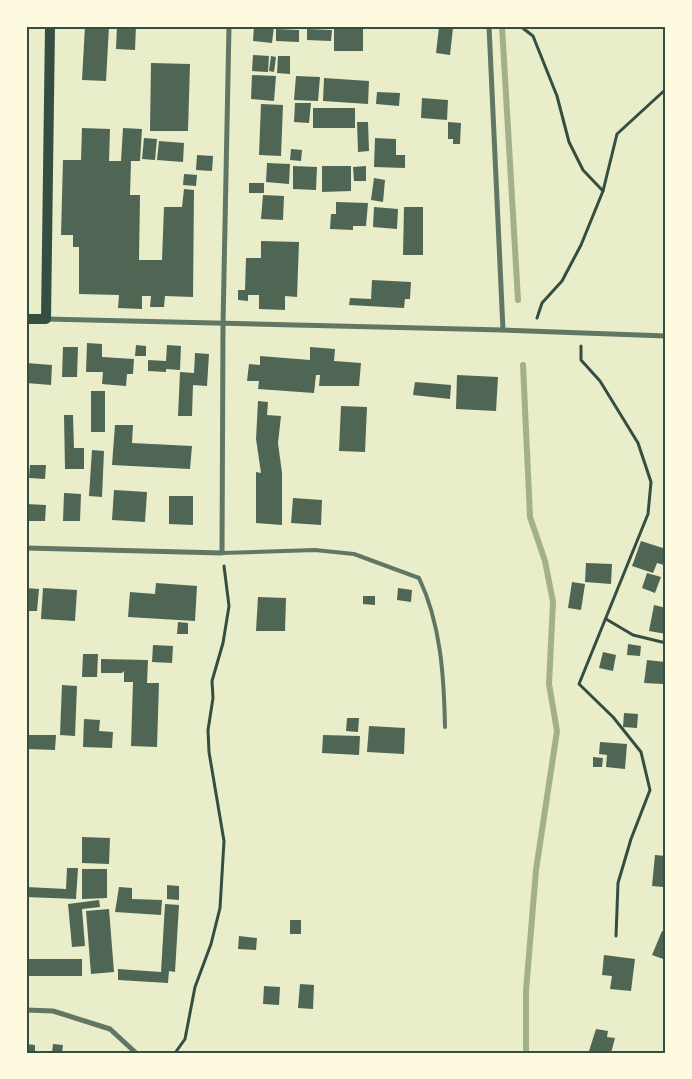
<svg xmlns="http://www.w3.org/2000/svg" width="692" height="1079" font-family="'Exo 2',sans-serif">
<rect width="100%" height="100%" fill="#e9edc9"/>
<g fill="none" stroke-linecap="round" stroke-linejoin="round">
<!-- stream -->
<g stroke="#a3b18a" stroke-width="6">
<polyline points="502,26 518,300"/>
<polyline points="523,365 530,517 545,561 553,602 549,684 557,731 536,870 526,991 526,1053"/>
</g>
</g>
<!-- building -->
<g fill="#4f6655">
<polygon points="85,26 109,26 106,81 82,80"/>
<polygon points="117,26 136,26 135,50 116,49"/>
<polygon points="254,26 274,26 272,43 253,41"/>
<rect x="334" y="26" width="29" height="25"/>
<polygon points="439,27 453,28 450,55 436,53"/>
<polygon points="276,29 299,30 299,42 276,41"/>
<polygon points="307,29 332,30 331,41 307,40"/>
<polygon points="253,55 269,56 268,72 252,71"/>
<polygon points="271,56 276,57 274,72 269,71"/>
<polygon points="278,56 290,56 290,74 277,73"/>
<polygon points="151,63 190,64 188,131 150,131"/>
<polygon points="252,75 276,76 274,101 251,99"/>
<polygon points="296,76 320,77 318,101 294,100"/>
<polygon points="324,78 369,81 368,104 323,101"/>
<polygon points="377,92 400,93 399,106 376,104"/>
<polygon points="422,98 448,100 447,120 421,118"/>
<polygon points="295,103 311,103 309,123 294,122"/>
<polygon points="261,104 283,105 281,156 259,155"/>
<rect x="313" y="108" width="42" height="20"/>
<polygon points="357,122 368,122 369,151 358,152"/>
<polygon points="448,122 461,123 460,144 453,144 453,139 448,139"/>
<polygon points="82,128 110,129 109,161 121,161 123,128 142,129 140,161 131,161 130,195 140,195 139,260 162,260 164,207 182,207 184,189 194,190 193,297 165,296 164,307 150,307 151,296 142,296 142,309 118,308 119,295 79,294 79,247 73,247 73,235 61,235 63,160 81,160"/>
<polygon points="144,138 157,139 155,160 142,159"/>
<polygon points="375,138 396,139 396,155 405,155 405,168 374,167"/>
<polygon points="159,141 184,143 183,162 157,160"/>
<polygon points="291,149 302,150 301,161 290,160"/>
<polygon points="197,155 213,156 212,171 196,170"/>
<polygon points="267,163 290,164 289,184 266,182"/>
<polygon points="293,166 317,167 316,190 293,189"/>
<polygon points="322,166 351,166 351,191 322,192"/>
<polygon points="366,166 366,181 354,181 353,167"/>
<polygon points="184,174 197,175 196,186 183,185"/>
<polygon points="374,178 385,180 383,202 371,200"/>
<rect x="249" y="183" width="15" height="10"/>
<polygon points="263,195 284,196 283,220 261,219"/>
<polygon points="336,202 368,203 366,226 353,226 353,230 330,229 331,214 336,214"/>
<polygon points="374,207 398,209 397,229 373,227"/>
<polygon points="404,207 423,207 423,255 403,255"/>
<polygon points="261,241 299,242 297,297 285,296 285,310 259,309 259,295 248,295 248,301 238,300 238,290 245,290 246,258 261,258"/>
<polygon points="372,280 411,282 410,299 405,299 404,308 349,305 350,298 371,299"/>
<polygon points="87,343 102,344 102,357 134,359 133,374 127,374 126,386 102,384 103,372 86,372"/>
<polygon points="136,345 146,346 146,356 135,356"/>
<polygon points="167,345 181,346 180,370 166,369 166,372 148,371 148,360 166,361"/>
<polygon points="63,347 78,347 77,377 62,377"/>
<polygon points="310,347 335,349 334,361 361,363 359,386 319,386 320,375 316,375 314,393 258,389 259,381 247,381 249,364 260,365 260,356 310,360"/>
<polygon points="195,353 209,354 207,386 193,385 192,416 178,416 180,372 194,373"/>
<polygon points="26,363 52,365 51,385 26,383"/>
<polygon points="457,375 498,377 496,411 456,409"/>
<polygon points="415,382 451,385 450,399 413,395"/>
<rect x="91" y="391" width="14" height="41"/>
<polygon points="258,401 268,402 267,415 281,416 278,443 282,473 282,525 256,523 256,472 261,473 256,439"/>
<polygon points="341,406 367,407 365,452 339,451"/>
<polygon points="64,415 73,415 74,448 84,448 84,469 65,469"/>
<polygon points="115,425 133,425 132,443 192,446 190,469 112,465"/>
<polygon points="92,450 104,451 102,497 89,496"/>
<polygon points="30,465 46,465 45,479 29,478"/>
<polygon points="114,490 147,492 145,522 112,520"/>
<polygon points="64,493 81,494 80,521 63,521"/>
<polygon points="169,496 193,496 193,525 169,524"/>
<polygon points="293,498 322,500 321,525 291,523"/>
<polygon points="26,504 46,505 45,521 26,521"/>
<polygon points="641,541 666,549 664,565 657,563 653,573 632,566"/>
<polygon points="586,563 612,564 611,584 585,582"/>
<polygon points="647,573 661,577 655,593 642,588"/>
<polygon points="572,582 585,584 581,610 568,608"/>
<polygon points="156,583 197,586 195,621 128,617 130,592 155,594"/>
<polygon points="26,588 39,589 37,611 26,611"/>
<polygon points="43,588 77,590 75,621 41,619"/>
<polygon points="398,588 412,590 411,602 397,600"/>
<polygon points="363,596 375,596 375,605 363,604"/>
<polygon points="258,597 286,598 285,631 256,631"/>
<polygon points="654,605 666,608 666,634 649,631"/>
<polygon points="178,622 188,623 188,634 177,634"/>
<polygon points="628,644 641,646 640,656 627,655"/>
<polygon points="153,645 173,646 172,663 152,662"/>
<polygon points="603,652 616,655 613,671 599,668"/>
<polygon points="83,654 98,654 97,677 82,677"/>
<polygon points="101,659 148,660 147,683 159,683 157,747 131,746 133,682 124,682 124,671 122,673 101,673"/>
<polygon points="647,660 665,662 663,684 644,683"/>
<polygon points="62,685 77,686 75,736 60,735"/>
<polygon points="624,713 638,714 637,728 623,727"/>
<polygon points="347,718 359,718 358,732 346,731"/>
<polygon points="84,719 100,720 99,731 113,732 112,748 83,747"/>
<polygon points="369,726 405,728 404,754 367,752"/>
<polygon points="26,735 56,735 55,750 26,749"/>
<polygon points="323,735 360,736 359,755 322,753"/>
<polygon points="600,742 627,744 625,769 606,767 607,755 599,754"/>
<polygon points="593,757 603,758 602,767 593,767"/>
<polygon points="82,837 110,838 109,864 82,863"/>
<polygon points="655,855 666,856 663,887 652,886"/>
<polygon points="67,868 78,868 76,899 26,897 26,887 66,889"/>
<polygon points="82,869 107,869 107,898 82,899"/>
<polygon points="167,885 179,886 179,900 167,899"/>
<polygon points="119,887 132,888 132,899 162,900 161,915 115,912"/>
<polygon points="99,900 100,907 82,909 85,946 72,947 68,904"/>
<polygon points="165,904 179,905 175,972 169,971 168,983 118,980 118,969 161,972"/>
<polygon points="109,909 114,972 91,974 86,911"/>
<rect x="290" y="920" width="11" height="14"/>
<polygon points="662,931 666,932 666,960 652,955"/>
<polygon points="239,936 257,938 256,950 238,949"/>
<polygon points="604,955 635,959 631,991 610,989 612,976 602,975"/>
<rect x="26" y="959" width="56" height="17"/>
<polygon points="300,984 314,985 313,1009 298,1008"/>
<polygon points="264,986 280,987 279,1005 263,1004"/>
<polygon points="596,1029 608,1031 607,1037 615,1038 611,1053 589,1051"/>
<polygon points="26,1044 35,1045 35,1053 26,1053"/>
<polygon points="53,1044 63,1045 62,1053 52,1053"/>
</g>
<g fill="none" stroke-linecap="round" stroke-linejoin="round">
<!-- path -->
<g stroke="#344e41" stroke-width="3">
<polyline points="520,26 533,36 557,96 569,142 583,170 603,191"/>
<polyline points="537,318 542,303 562,281 581,245 603,191 617,134 666,89"/>
<polyline points="581,346 581,360 600,381 638,443 651,482 648,514 579,684 613,717 641,752 650,790 631,839 618,883 616,936"/>
<polyline points="606,619 633,635 666,643"/>
<polyline points="175,1053 185,1039 195,987 211,944 220,908 224,841 209,752 208,730 213,698 212,681 223,643 229,606 224,566"/>
</g>
<!-- service -->
<path stroke="#617663" stroke-width="4" d="M222 553 315 550 354 554 419 578C441 624 444 677 445 727"/>
<!-- minor -->
<g stroke="#617663" stroke-width="5">
<polyline points="489,26 503,330"/>
<polyline points="46,319 503,330 666,336"/>
<polyline points="26,548 222,553 223,325 229,26"/>
<polyline points="26,1010 53,1011 110,1029 136,1053"/>
</g>
<!-- secondary -->
<polyline stroke="#344e41" stroke-width="10" points="26,319 46,319 50,26"/>
</g>
<!-- border -->
<rect width="692" height="1079" fill="none" stroke="#fefae0" stroke-width="55"/>
<rect x="28" y="28" width="636" height="1024" fill="none" stroke="#344e41" stroke-width="2"/>
</svg>
